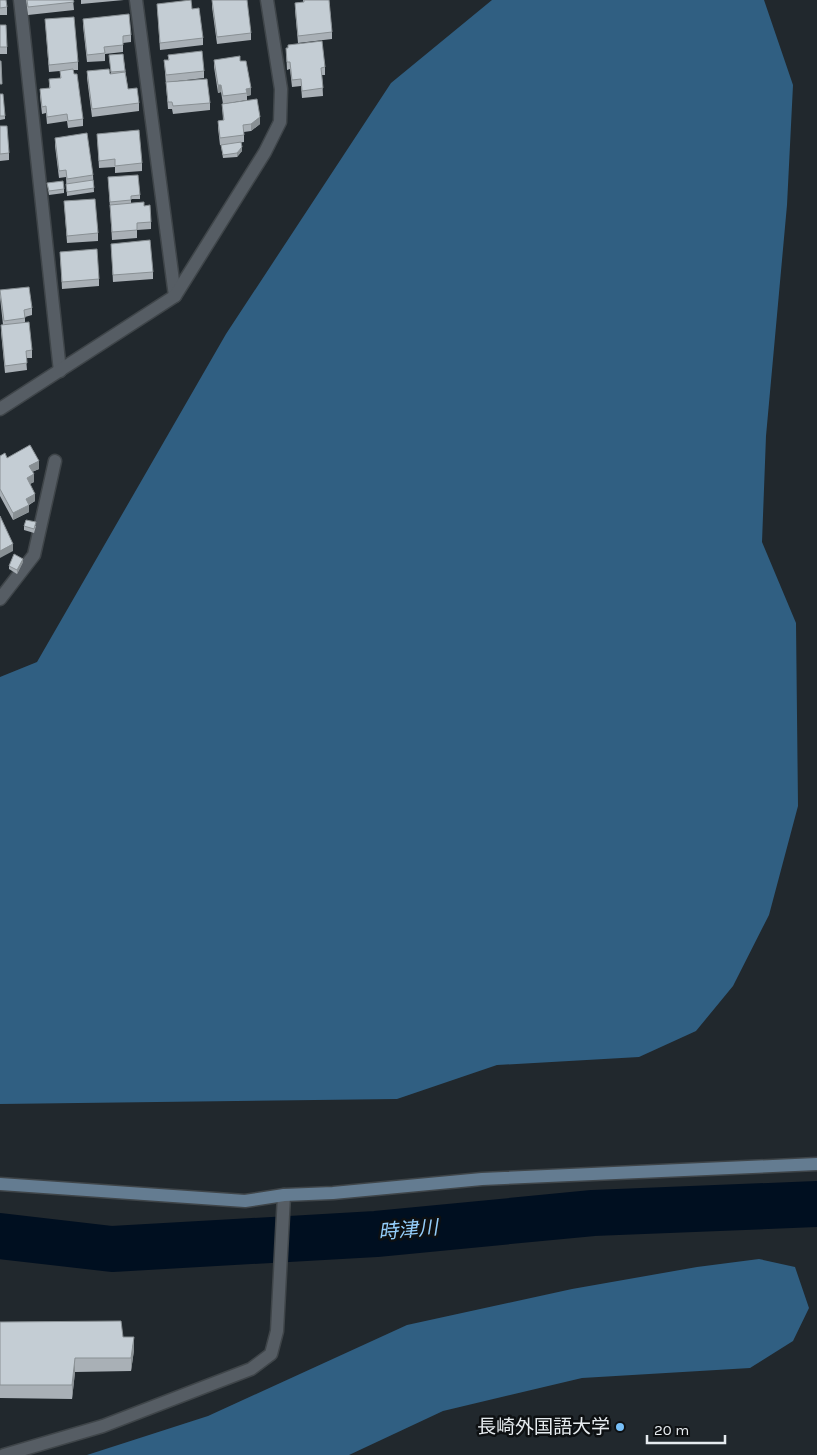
<svg xmlns="http://www.w3.org/2000/svg" width="817" height="1455" font-family="Karla,'Noto Sans JP',sans-serif">
<rect width="100%" height="100%" fill="#21282d"/>
<!-- forest -->
<g fill="#305f82">
<polygon points="492,0 764,0 793,85 787,205 766,436 762,542 796,623 798,806 769,915 733,986 696,1031 639,1057 497,1065 397,1099 0,1104 0,677 37,662 226,334 391,83"/>
<polygon points="759,1259 795,1267 809,1308 793,1341 750,1368 582,1378 443,1411 349,1455 87,1455 208,1416 407,1325 572,1289 697,1267"/>
</g>
<g fill="none" stroke-linecap="round" stroke-linejoin="round">
<!-- river -->
<polyline stroke="#000f20" stroke-width="46" points="0,1236 112,1249 376,1234 593,1213 817,1204"/>
<!-- street casing -->
<g stroke="#3f4549" stroke-width="15">
<g id="street">
<polyline points="20,0 60,371"/>
<polyline points="136,0 175,296"/>
<polyline points="0,409 175,296 265,152 280,122 281,89 267,0"/>
<polyline points="0,599 34,555 55,461"/>
<polyline points="4,1455 103,1426 251,1369 271,1354 277,1331 284,1195"/>
</g>
</g>
<!-- secondary casing -->
<g stroke="#3f4549" stroke-width="15">
<polyline id="secondary" points="0,1184 245,1201 284,1195 333,1193 482,1179 817,1164"/>
</g>
<!-- street -->
<use href="#street" stroke="#565d64" stroke-width="12"/>
<!-- secondary -->
<use href="#secondary" stroke="#647c91" stroke-width="12"/>
</g>
<!-- wall -->
<g fill="#a9b0b6">
<polygon points="0,0 7,7 7,15 0,15"/>
<polygon points="26,0 73,0 74,10 28,15"/>
<polygon points="81,0 124,0 81,4"/>
<polygon points="212,0 251,33 251,40 217,44 212,7"/>
<polygon points="303,0 329,0 332,32 332,39 298,43 295,10 295,3 303,2"/>
<polygon points="157,4 192,9 203,38 203,45 160,50"/>
<polygon points="45,19 78,62 78,70 73,70 83,119 83,126 68,128 67,121 47,124 46,113 42,114 40,96 40,89 49,88 49,79 60,78 60,71 49,72"/>
<polygon points="83,19 131,35 131,42 123,43 123,52 105,54 105,61 87,62 83,26"/>
<polygon points="0,25 7,47 7,54 0,54"/>
<polygon points="286,48 325,67 325,75 322,75 323,96 302,98 301,86 292,87 290,69 287,70"/>
<polygon points="123,54 128,89 139,103 139,111 92,117 87,78 87,71 111,74 109,55"/>
<polygon points="168,55 204,71 204,78 169,82 210,103 210,110 173,114 172,109 168,109 164,60 168,60"/>
<polygon points="214,60 240,61 251,95 247,96 247,100 223,104 221,92 218,93 214,67"/>
<polygon points="0,94 5,116 5,119 0,120"/>
<polygon points="222,104 260,124 251,131 244,132 244,142 236,143 242,151 237,157 223,158 221,145 220,145 218,128 218,121 223,120"/>
<polygon points="0,126 9,153 9,160 0,161"/>
<polygon points="97,134 142,163 142,171 115,173 115,167 99,168"/>
<polygon points="55,138 93,175 94,192 67,196 66,177 59,178 55,146"/>
<polygon points="108,177 140,195 140,199 131,199 131,203 144,206 151,222 151,229 137,230 137,238 112,240"/>
<polygon points="47,183 64,189 64,193 49,195"/>
<polygon points="64,201 98,233 98,241 67,243"/>
<polygon points="111,244 153,272 153,279 113,282"/>
<polygon points="60,252 99,279 99,286 62,289"/>
<polygon points="0,290 32,308 32,315 25,317 25,322 32,350 32,358 26,358 27,370 5,373 1,332 1,325 3,325 0,297"/>
<polygon points="0,456 7,458 39,469 32,472 34,482 30,484 35,501 29,505 29,512 13,520 0,496"/>
<polygon points="24,526 36,526 34,533 24,530"/>
<polygon points="23,562 17,574 9,569 9,566"/>
<polygon points="0,1322 123,1337 134,1350 131,1371 75,1372 72,1399 0,1398"/>
</g>
<!-- shaded-wall -->
<g fill="#899094">
<polygon points="218,85 221,85 221,92 218,93"/>
<polygon points="251,88 251,95 247,96 246,89"/>
<polygon points="260,117 260,124 251,131 251,124"/>
<polygon points="242,147 242,151 237,157 237,153"/>
<polygon points="39,461 39,469 29,473 29,466"/>
<polygon points="34,474 34,482 27,485 27,478"/>
<polygon points="35,494 35,501 26,506 26,499"/>
<polygon points="29,505 29,512 13,520 13,513"/>
<polygon points="13,544 13,551 0,558 0,551"/>
<polygon points="23,559 23,562 17,574 17,570"/>
<polygon points="134,1337 134,1350 131,1371 131,1358"/>
<polygon points="75,1358 75,1372 72,1399 72,1385"/>
</g>
<!-- building -->
<g fill="#c4cdd4" stroke="#899094">
<polygon points="0,0 6,0 7,7 0,8"/>
<polygon points="27,0 73,0 74,2 28,7"/>
<polygon points="191,0 192,9 199,8 203,38 160,43 157,4"/>
<polygon points="212,0 247,0 251,33 217,37"/>
<polygon points="304,0 329,0 332,32 298,36 295,3 304,2"/>
<polygon points="129,14 131,35 123,36 123,45 104,47 105,53 87,55 83,19"/>
<polygon points="74,17 78,62 49,65 45,19"/>
<polygon points="0,25 6,25 7,47 0,47"/>
<polygon points="322,41 325,67 321,68 323,88 302,91 301,79 292,80 290,62 287,62 286,48 288,48 288,45"/>
<polygon points="202,51 204,71 166,75 164,60 169,60 168,55"/>
<polygon points="123,54 125,71 111,72 109,55"/>
<polygon points="240,56 240,61 246,61 251,88 246,89 247,93 223,96 221,85 218,85 214,60"/>
<polygon points="0,61 1,61 2,84 0,84"/>
<polygon points="73,69 74,74 77,74 83,119 68,121 67,114 47,117 46,106 42,107 40,89 50,88 49,79 61,78 60,71"/>
<polygon points="109,69 110,74 125,72 128,89 137,88 139,103 92,109 87,71"/>
<polygon points="207,79 210,103 173,106 172,102 168,102 166,82"/>
<polygon points="0,94 3,94 5,116 0,116"/>
<polygon points="257,99 260,117 251,124 243,125 244,135 220,138 218,121 224,120 222,104"/>
<polygon points="0,126 7,126 9,153 0,154"/>
<polygon points="139,130 142,163 115,166 115,159 99,161 97,134"/>
<polygon points="87,133 93,175 67,179 66,170 59,171 55,138"/>
<polygon points="241,142 242,147 237,153 223,155 221,145"/>
<polygon points="138,175 140,195 131,196 131,200 110,202 108,177"/>
<polygon points="93,180 94,188 67,192 66,184"/>
<polygon points="63,181 64,189 49,191 47,183"/>
<polygon points="95,199 98,233 67,236 64,201"/>
<polygon points="144,202 144,206 150,205 151,222 137,223 137,230 112,232 110,205"/>
<polygon points="150,240 153,272 113,275 111,244"/>
<polygon points="97,249 99,279 62,282 60,252"/>
<polygon points="29,287 32,308 24,310 25,318 4,321 0,290"/>
<polygon points="29,322 32,350 26,351 27,363 5,366 1,325"/>
<polygon points="30,445 39,461 29,466 34,474 27,478 35,494 26,499 29,505 13,513 0,489 0,456 5,453 7,458"/>
<polygon points="0,516 13,544 0,551"/>
<polygon points="26,520 36,522 34,529 24,526"/>
<polygon points="14,554 23,559 17,570 9,566"/>
<polygon points="121,1321 123,1337 134,1337 131,1358 75,1358 72,1385 0,1385 0,1322"/>
</g>
<!-- markers -->
<circle fill="#77bff7" stroke="#0d1012" stroke-width="2" cx="620" cy="1427" r="5"/>
<g text-anchor="middle" dominant-baseline="central" stroke-width="5" stroke-linejoin="round" paint-order="stroke">
<!-- poi labels -->
<g font-size="19" fill="#e6ebef" stroke="#0d1012" text-anchor="end">
<text x="610" y="1427">長崎外国語大学</text>
</g>
<!-- water labels -->
<g font-size="20" font-style="italic" fill="#94cdf9" stroke="#0d1012">
<text transform="translate(408 1230) rotate(-5)">時津川</text>
</g>
</g>
<!-- scale -->
<path d="M647 1435v8h78v-8" fill="none" stroke="#e6ebef" stroke-width="2.5"/>
<text x="654" y="1435" font-size="15" fill="#e6ebef" stroke="#0d1012" stroke-width="4" paint-order="stroke">20 m</text>
</svg>
